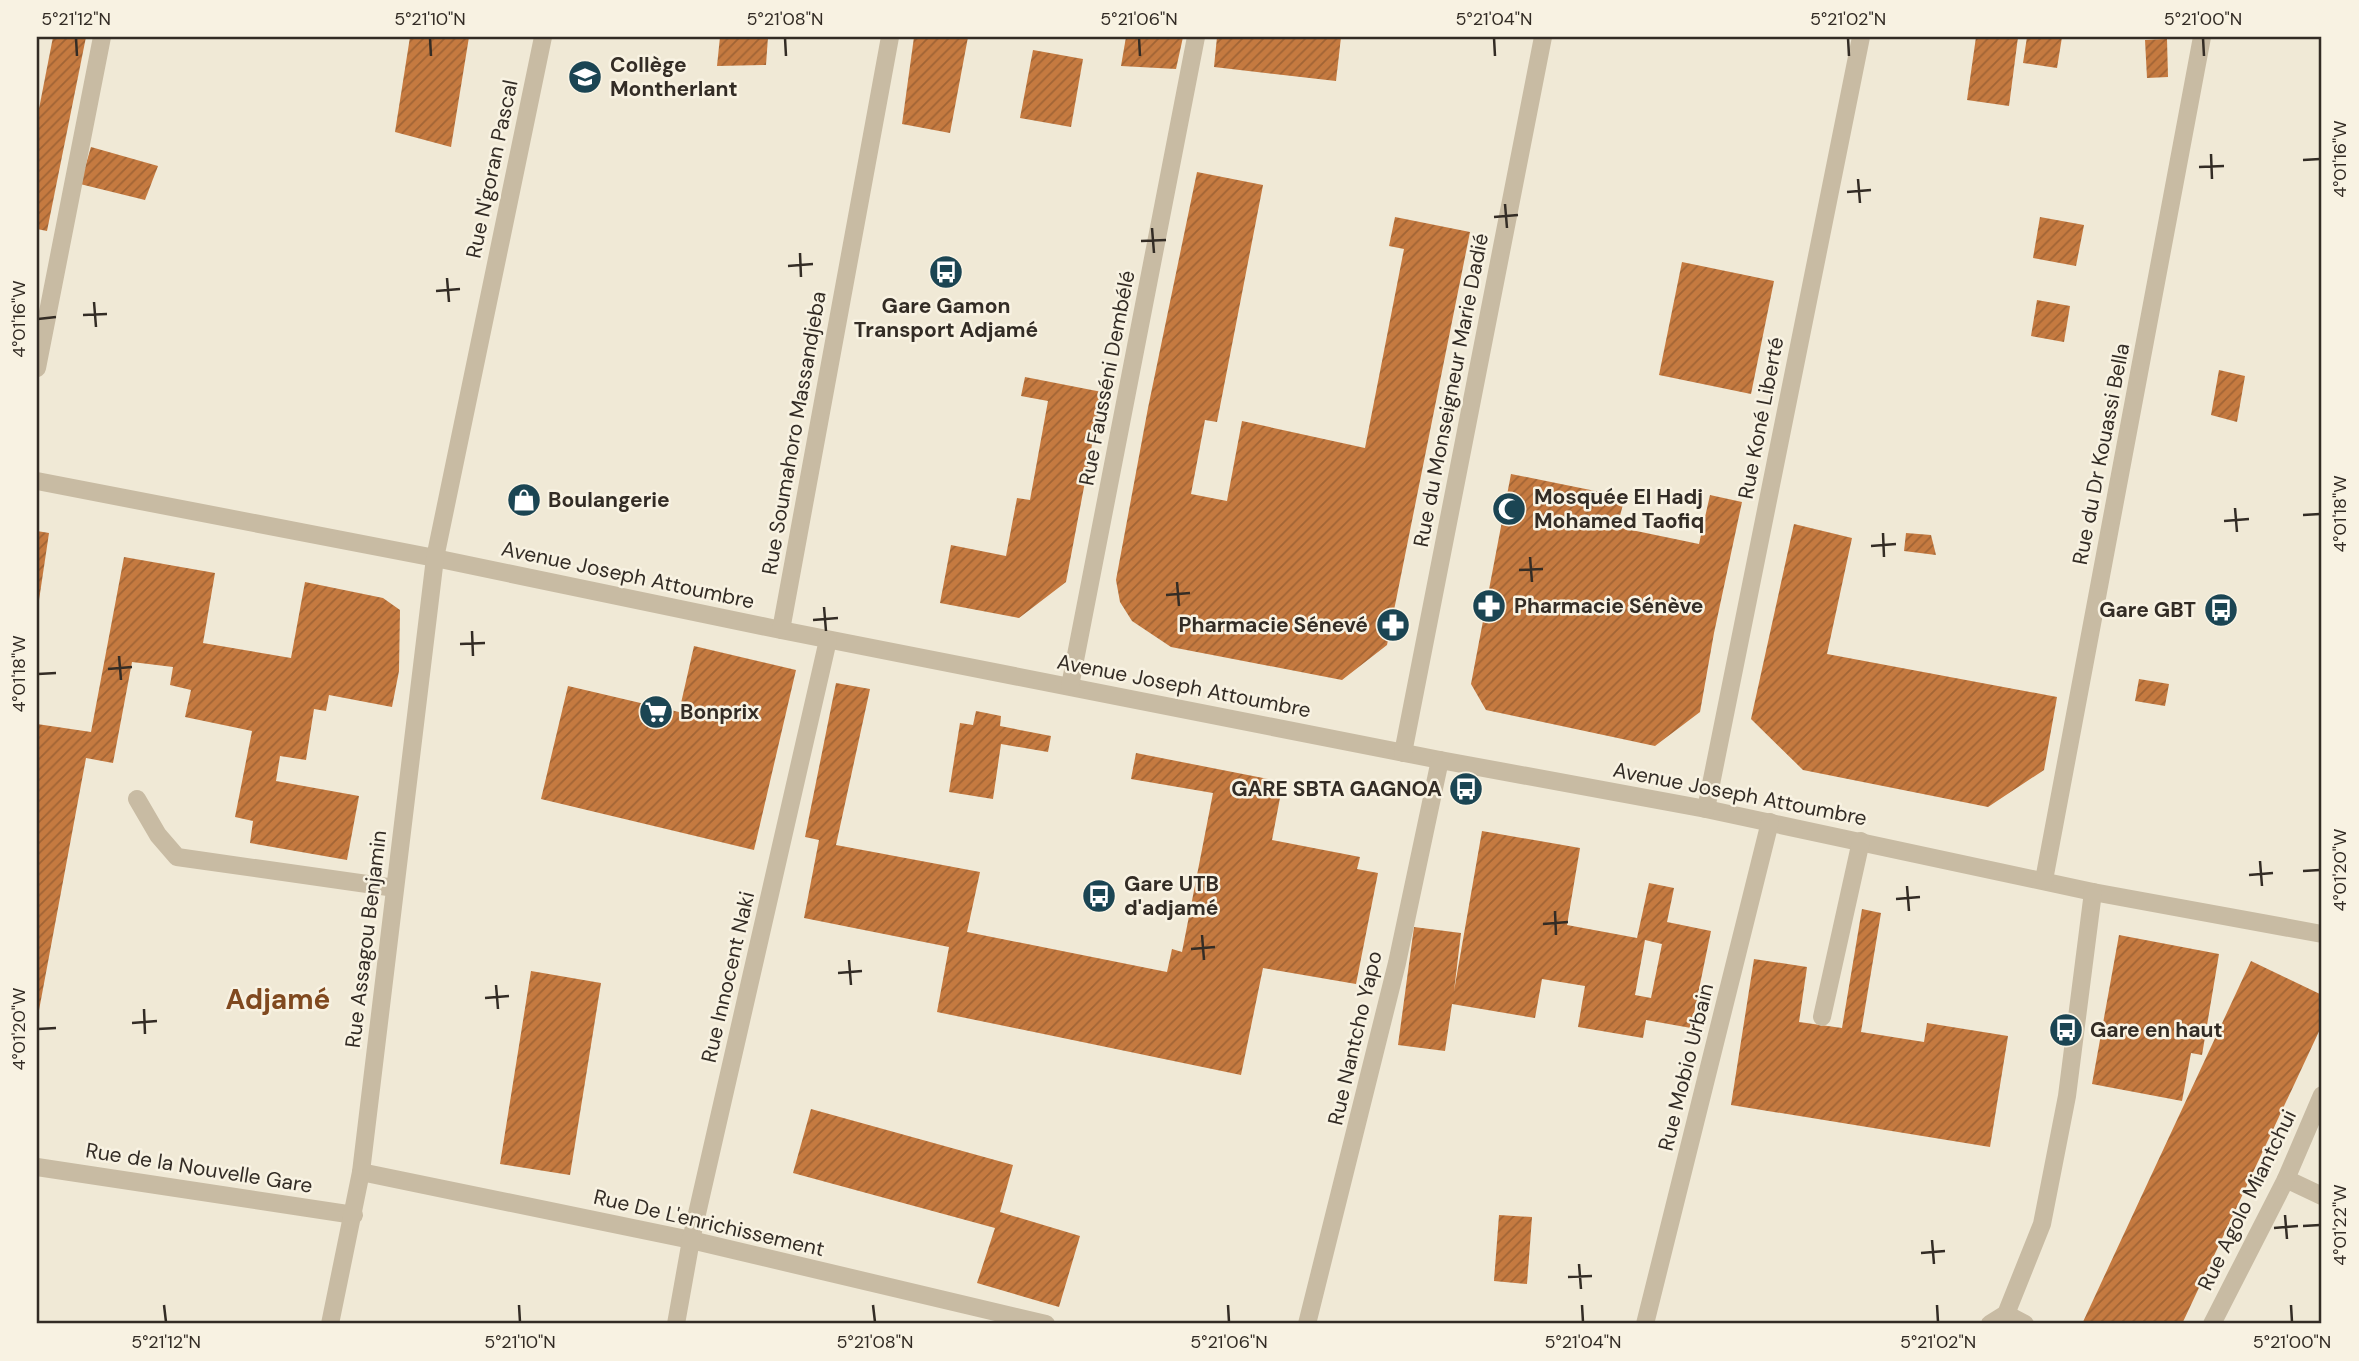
<svg xmlns="http://www.w3.org/2000/svg" width="2359" height="1361" font-family="'DM Sans',sans-serif">
<defs>
<pattern id="building-hatch" width="6" height="6" patternUnits="userSpaceOnUse" patternTransform="scale(1.75)"><rect width="6" height="6" fill="#c57a40"/><path d="M-1 1l2-2M0 6l6-6M5 7l2-2" fill="none" stroke="#a16435"/></pattern>
</defs>
<rect width="100%" height="100%" fill="#f0e9d6"/>
<!-- building -->
<g fill="url(#building-hatch)" fill-rule="evenodd">
<polygon points="53,37 86,37 47,231 37,229 37,119"/>
<polygon points="410,37 469,37 451,147 395,132"/>
<polygon points="720,37 768,37 766,65 717,66"/>
<polygon points="914,37 968,37 950,133 902,124"/>
<polygon points="1126,37 1183,37 1176,69 1121,66"/>
<polygon points="1217,37 1341,37 1336,81 1214,67"/>
<polygon points="1976,37 2018,37 2009,106 1967,100"/>
<polygon points="2027,37 2062,37 2057,68 2023,63"/>
<polygon points="2167,39 2168,77 2147,78 2145,40"/>
<polygon points="1033,50 1083,59 1071,127 1020,118"/>
<polygon points="91,147 158,166 145,200 80,184"/>
<polygon points="1197,172 1263,185 1217,422 1205,420 1191,494 1227,501 1242,421 1365,448 1404,249 1389,246 1395,217 1470,232 1387,645 1342,680 1171,647 1132,621 1120,602 1116,580 1148,408"/>
<polygon points="2040,217 2084,225 2076,266 2033,258"/>
<polygon points="1682,262 1774,281 1751,394 1659,375"/>
<polygon points="2037,300 2070,306 2064,342 2031,336"/>
<polygon points="2219,370 2245,376 2237,422 2211,415"/>
<polygon points="1025,377 1102,392 1066,582 1019,618 940,603 951,545 1006,556 1017,498 1030,500 1048,401 1021,396"/>
<polygon points="1511,474 1625,497 1617,527 1699,544 1710,495 1742,502 1714,633 1700,712 1655,746 1486,710 1471,684"/>
<polygon points="1794,524 1852,538 1827,654 2057,697 2044,770 1988,807 1803,770 1751,719"/>
<polygon points="37,531 49,533 38,607 37,607"/>
<polygon points="1906,533 1931,535 1936,555 1904,551"/>
<polygon points="124,557 215,573 203,643 291,658 305,582 383,598 400,610 399,671 392,707 329,695 326,711 314,709 306,760 280,756 276,781 359,796 347,860 250,843 253,821 235,817 252,731 185,717 191,690 170,685 173,667 132,662 113,763 86,758 37,1021 37,724 91,732"/>
<polygon points="694,646 796,670 754,850 541,799 568,686 679,712"/>
<polygon points="2139,679 2169,684 2165,706 2135,701"/>
<polygon points="836,683 870,689 836,845 980,872 967,932 1167,972 1172,949 1182,952 1213,793 1131,779 1136,753 1283,782 1272,840 1360,857 1357,869 1378,873 1356,984 1263,968 1241,1075 937,1012 949,947 804,918 819,840 805,837"/>
<polygon points="976,711 1001,716 1000,726 1051,736 1048,752 1001,744 993,799 949,792 960,723 973,725"/>
<path d="M1482 831 1580 848 1567 925 1637 938 1649 883 1674 888 1667 922 1711 931 1691 1028 1646 1020 1643 1038 1578 1027 1585 986 1542 979 1535 1018 1452 1004 1445 1051 1398 1045 1414 927 1461 933 1454 991ZM1645 940 1662 944 1651 998 1635 995Z"/>
<polygon points="1862,909 1881,913 1861,1032 1924,1042 1927,1023 2008,1036 1990,1147 1731,1105 1754,959 1807,967 1799,1022 1842,1028"/>
<polygon points="2119,935 2219,954 2202,1055 2191,1053 2182,1101 2092,1084"/>
<polygon points="2251,961 2322,995 2322,1025 2182,1324 2082,1324"/>
<polygon points="531,971 601,983 570,1175 500,1164"/>
<polygon points="811,1109 1013,1165 1000,1212 1080,1236 1059,1307 977,1283 995,1228 793,1173"/>
<polygon points="1499,1215 1532,1217 1527,1284 1494,1281"/>
</g>
<g fill="none" stroke-linecap="round" stroke-linejoin="round">
<!-- minor -->
<g stroke="#c8bba3" stroke-width="18">
<polyline points="37,368 102,37"/>
<polyline points="37,481 435,558 781,630 1440,760 1706,809 2093,892 2322,934"/>
<polyline points="781,630 890,37"/>
<polyline points="1070,686 1196,37"/>
<polyline points="1403,753 1543,37"/>
<polyline points="137,799 158,835 177,857 395,888"/>
<polyline points="1706,809 1861,37"/>
<polyline points="2044,880 2202,37"/>
<polyline points="1822,1017 1861,841"/>
<polyline points="37,1167 354,1215"/>
<polyline points="361,1172 691,1240 1046,1324"/>
<polyline points="2286,1179 2322,1196"/>
<polyline points="2006,1314 2025,1324"/>
<polyline points="330,1324 361,1172 435,558 543,37"/>
<polyline points="676,1324 691,1240 828,640"/>
<polyline points="1307,1324 1397,963 1440,760"/>
<polyline points="1645,1324 1770,822"/>
<polyline points="1990,1324 2006,1314 2042,1224 2067,1096 2093,892"/>
<polyline points="2212,1324 2286,1179 2322,1095"/>
</g>
</g>
<!-- ticks -->
<path fill="none" stroke="#332c25" stroke-width="2.5" d="M76 38 77 56M430 38 431 56M785 38 786 56M1139 38 1140 56M1494 38 1495 56M1848 38 1849 56M2203 38 2204 56M2211 154 2212 179M2303 160 2320 159M2199 167 2224 166M1858 179 1860 203M1847 192 1871 190M1505 204 1507 228M1494 217 1518 215M1152 228 1154 253M1141 241 1166 240M800 253 801 277M788 266 813 264M447 278 449 302M436 291 460 289M94 302 96 327M83 315 107 314M38 319 56 317M2235 508 2237 532M2303 515 2320 514M2224 521 2249 519M1883 533 1884 557M1871 546 1896 544M1530 557 1532 582M1519 570 1543 569M1177 582 1179 606M1166 595 1190 593M824 607 826 631M813 620 838 618M472 631 473 656M460 644 485 643M119 656 121 680M108 669 132 667M38 674 56 673M2260 861 2262 886M2303 871 2320 870M2249 875 2273 873M1907 886 1909 911M1896 899 1920 897M1555 911 1556 935M1543 924 1568 922M1202 935 1204 960M1191 949 1215 947M849 960 851 985M838 973 862 971M496 985 498 1009M485 998 509 996M144 1009 145 1034M132 1023 157 1021M38 1029 56 1028M2285 1215 2287 1239M2303 1226 2320 1225M2274 1228 2298 1226M1932 1240 1934 1264M1921 1253 1945 1251M1579 1264 1581 1289M1568 1277 1592 1276M164 1305 166 1322M519 1305 520 1322M873 1305 875 1322M1228 1305 1229 1322M1582 1305 1583 1322M1937 1305 1938 1322M2291 1305 2292 1322"/>
<!-- icons -->
<defs>
<g id="university-disc" transform="scale(1.75)"><circle r="9.5" fill="#1b4553" stroke="#f8f2e2"/><path d="M0-5L7-2L0 1L-7-2ZM-4 1L0 2.5L4 1V4Q0 6-4 4Z" fill="#fff"/></g>
<g id="bus-disc" transform="scale(1.75)"><circle r="9.5" fill="#1b4553" stroke="#f8f2e2"/><path d="M-5-6H5V4H4V6H2V4H-2V6H-4V4H-5ZM-3.5-4V0h7V-4ZM-3.5 1.2v1.5H-2V1.2ZM2 1.2v1.5H3.5V1.2Z" fill="#fff"/></g>
<g id="shop-disc" transform="scale(1.75)"><circle r="9.5" fill="#1b4553" stroke="#f8f2e2"/><path d="M-5-2.5h2.3a2.7 3.5 0 0 1 5.4 0H5L5.5 6h-11ZM-1.5-2.5h3a1.5 2.3 0 0 0-3 0Z" fill="#fff"/></g>
<g id="mosque-disc" transform="scale(1.75)"><circle r="9.5" fill="#1b4553" stroke="#f8f2e2"/><path d="M3.5-4.9A6 6 0 1 0 3.5 4.9A5 5 0 1 1 3.5-4.9Z" fill="#fff"/></g>
<g id="pharmacy-disc" transform="scale(1.75)"><circle r="9.5" fill="#1b4553" stroke="#f8f2e2"/><path d="M-2-6h4v4h4v4h-4v4h-4v-4h-4v-4h4Z" fill="#fff"/></g>
<g id="supermarket-disc" transform="scale(1.75)"><circle r="9.5" fill="#1b4553" stroke="#f8f2e2"/><path d="M-6-5.5h2.5l.6 2H6L4.5 2H-2.5L-4.4-4H-6ZM-1.5 3.2a1.3 1.3 0 1 0 .1 0ZM3 3.2a1.3 1.3 0 1 0 .1 0Z" fill="#fff"/></g>
</defs>
<g fill-rule="evenodd">
<use href="#university-disc" x="585" y="77"/>
<use href="#bus-disc" x="946" y="272"/>
<use href="#shop-disc" x="524" y="500"/>
<use href="#mosque-disc" x="1509" y="509"/>
<use href="#pharmacy-disc" x="1489" y="606"/>
<use href="#bus-disc" x="2221" y="610"/>
<use href="#pharmacy-disc" x="1393" y="625"/>
<use href="#supermarket-disc" x="656" y="712"/>
<use href="#bus-disc" x="1466" y="789"/>
<use href="#bus-disc" x="1099" y="896"/>
<use href="#bus-disc" x="2066" y="1030"/>
</g>
<g text-anchor="middle" dominant-baseline="central" stroke-width="5" stroke-linejoin="round" paint-order="stroke">
<!-- poi labels -->
<g font-size="21" font-weight="bold" fill="#332c25" stroke="#f8f2e2" text-anchor="start">
<text x="610" y="65">Collège<tspan x="610" dy="24">Montherlant</tspan></text>
<text x="946" y="306" text-anchor="middle">Gare Gamon<tspan x="946" dy="24">Transport Adjamé</tspan></text>
<text x="1534" y="497">Mosquée El Hadj<tspan x="1534" dy="24">Mohamed Taofiq</tspan></text>
<text x="548" y="500">Boulangerie</text>
<text x="1514" y="606">Pharmacie Sénève</text>
<text x="2196" y="610" text-anchor="end">Gare GBT</text>
<text x="1368" y="625" text-anchor="end">Pharmacie Sénevé</text>
<text x="680" y="712">Bonprix</text>
<text x="1442" y="789" text-anchor="end">GARE SBTA GAGNOA</text>
<text x="1124" y="884">Gare UTB<tspan x="1124" dy="24">d'adjamé</tspan></text>
<text x="2090" y="1030">Gare en haut</text>
</g>
<!-- street labels -->
<g font-size="21" fill="#332c25" stroke="#f8f2e2">
<text transform="translate(492 169) rotate(-78)">Rue N'goran Pascal</text>
<text transform="translate(1107 378) rotate(-79)">Rue Fausséni Dembélé</text>
<text transform="translate(1451 390) rotate(-79)">Rue du Monseigneur Marie Dadié</text>
<text transform="translate(1761 418) rotate(-79)">Rue Koné Liberté</text>
<text transform="translate(794 433) rotate(-80)">Rue Soumahoro Massandjeba</text>
<text transform="translate(2101 454) rotate(-79)">Rue du Dr Kouassi Bella</text>
<text transform="translate(628 575) rotate(12)">Avenue Joseph Attoumbre</text>
<text transform="translate(1184 686) rotate(11)">Avenue Joseph Attoumbre</text>
<text transform="translate(1740 794) rotate(11)">Avenue Joseph Attoumbre</text>
<text transform="translate(366 939) rotate(-83)">Rue Assagou Benjamin</text>
<text transform="translate(728 977) rotate(-77)">Rue Innocent Naki</text>
<text transform="translate(1355 1038) rotate(-77)">Rue Nantcho Yapo</text>
<text transform="translate(1686 1067) rotate(-76)">Rue Mobio Urbain</text>
<text transform="translate(199 1168) rotate(9)">Rue de la Nouvelle Gare</text>
<text transform="translate(2247 1200) rotate(-64)">Rue Agolo Miantchui</text>
<text transform="translate(709 1223) rotate(13)">Rue De L'enrichissement</text>
</g>
<!-- district labels -->
<g font-size="28" font-weight="bold" fill="#80491f" stroke="#f8f2e2">
<text x="278" y="999">Adjamé</text>
</g>
</g>
<!-- border -->
<rect width="2359" height="1361" fill="none" stroke="#f8f2e2" stroke-width="77"/>
<rect x="38" y="38" width="2282" height="1284" fill="none" stroke="#332c25" stroke-width="2.5"/>
<g font-size="18" text-anchor="middle" fill="#332c25">
<text x="76" y="25">5°21'12"N</text>
<text x="430" y="25">5°21'10"N</text>
<text x="785" y="25">5°21'08"N</text>
<text x="1139" y="25">5°21'06"N</text>
<text x="1494" y="25">5°21'04"N</text>
<text x="1848" y="25">5°21'02"N</text>
<text x="2203" y="25">5°21'00"N</text>
<text transform="translate(2340 159) rotate(-90)" y="6">4°01'16"W</text>
<text transform="translate(19 319) rotate(-90)" y="6">4°01'16"W</text>
<text transform="translate(2340 514) rotate(-90)" y="6">4°01'18"W</text>
<text transform="translate(19 674) rotate(-90)" y="6">4°01'18"W</text>
<text transform="translate(2340 870) rotate(-90)" y="6">4°01'20"W</text>
<text transform="translate(19 1029) rotate(-90)" y="6">4°01'20"W</text>
<text transform="translate(2340 1225) rotate(-90)" y="6">4°01'22"W</text>
<text x="166" y="1348">5°21'12"N</text>
<text x="520" y="1348">5°21'10"N</text>
<text x="875" y="1348">5°21'08"N</text>
<text x="1229" y="1348">5°21'06"N</text>
<text x="1583" y="1348">5°21'04"N</text>
<text x="1938" y="1348">5°21'02"N</text>
<text x="2292" y="1348">5°21'00"N</text>
</g>
</svg>
